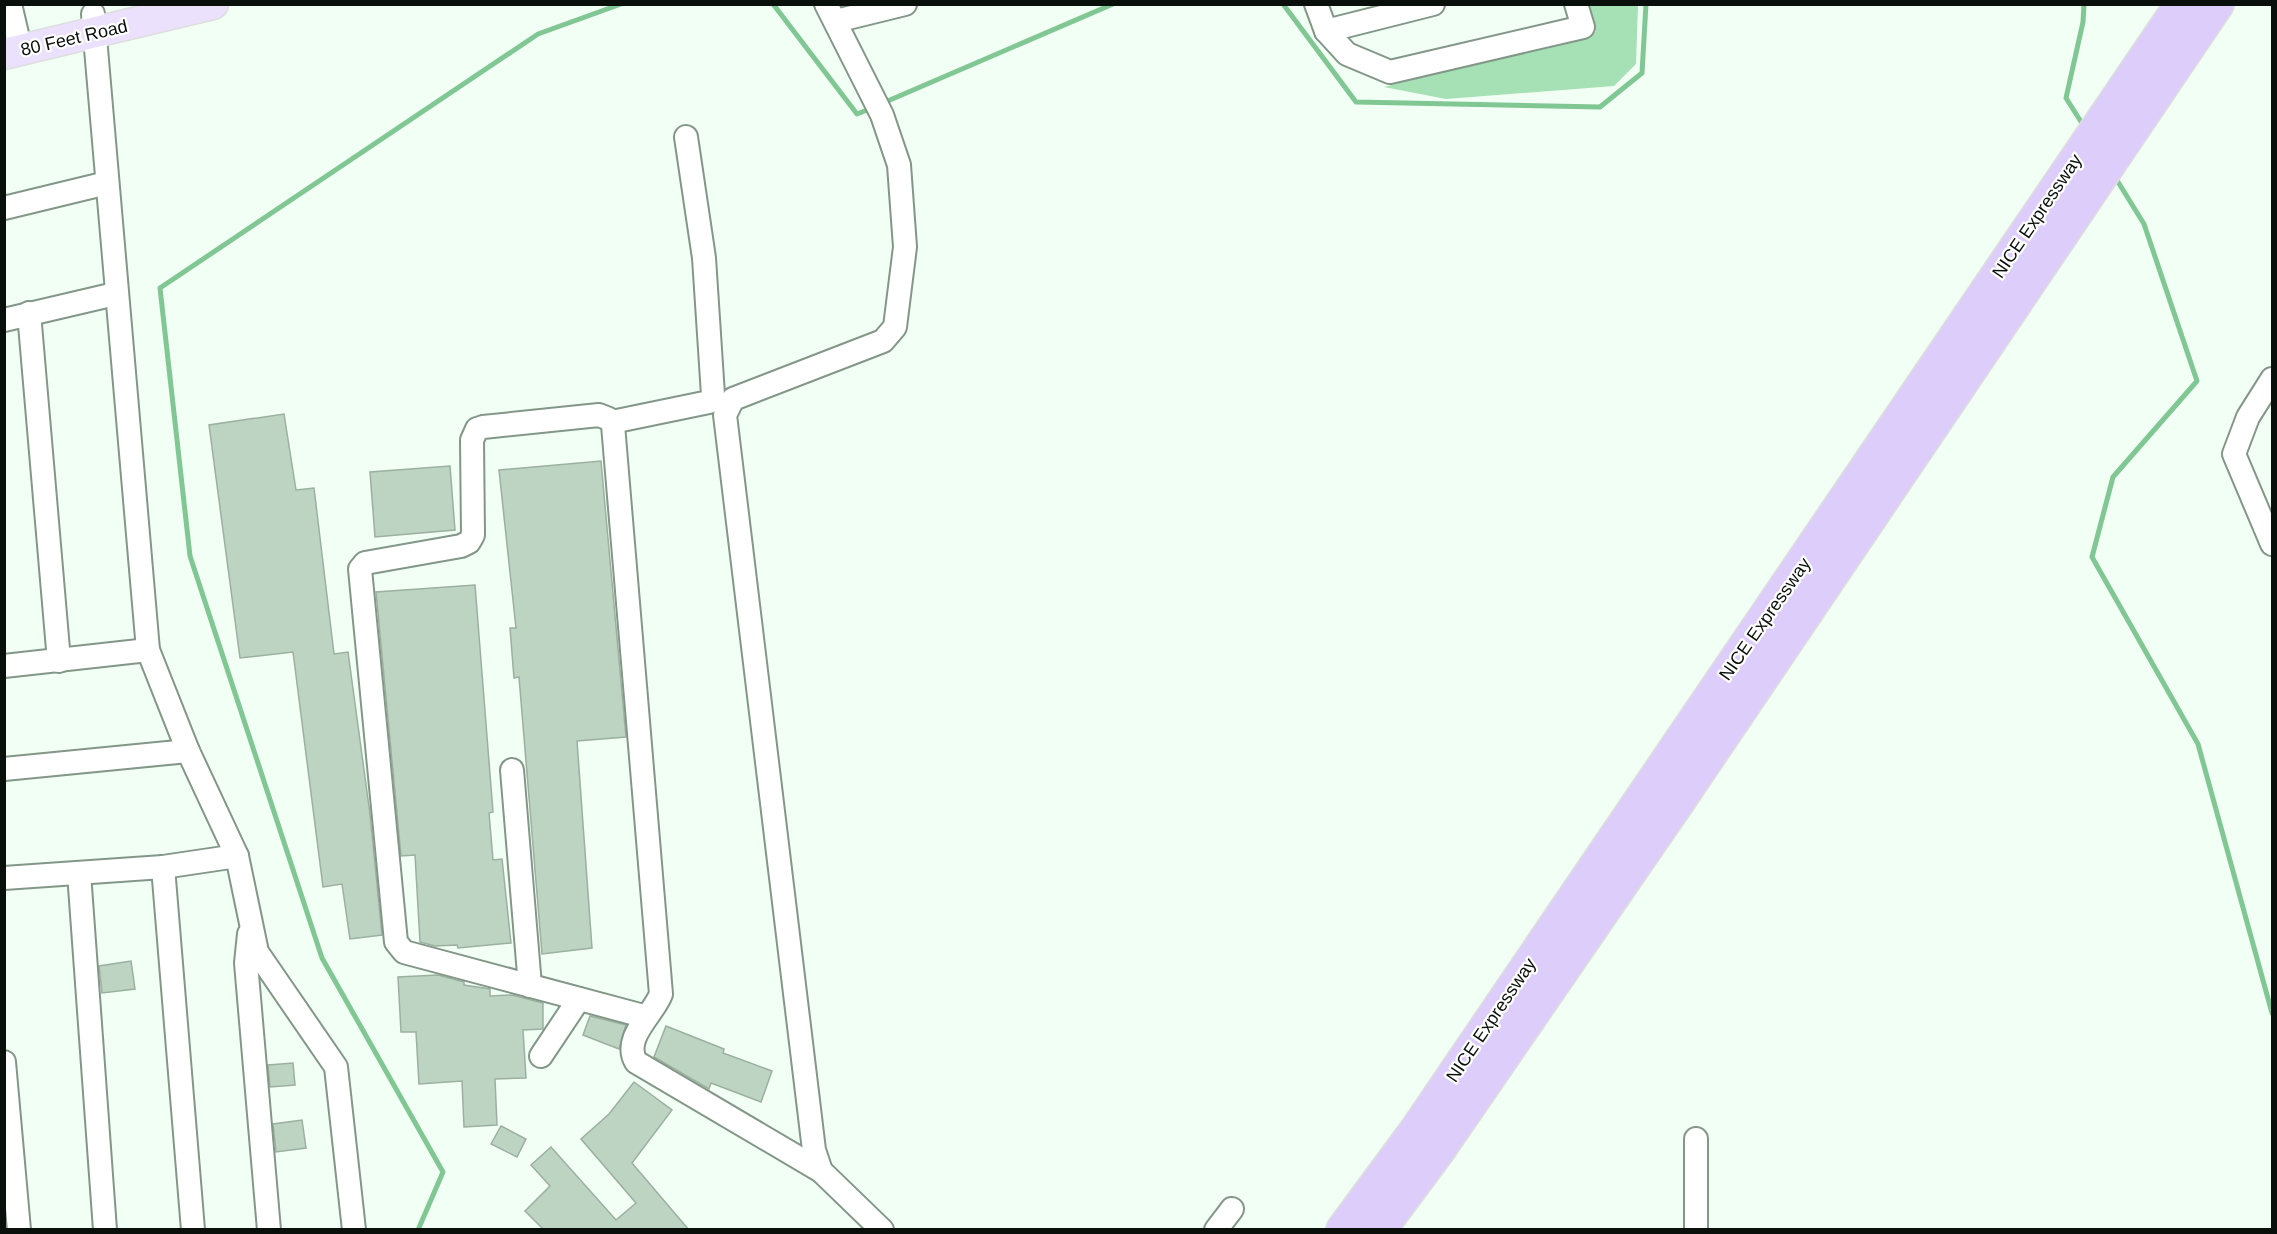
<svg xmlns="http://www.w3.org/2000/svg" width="2277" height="1234" font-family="Helvetica,sans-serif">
<rect width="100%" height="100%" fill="#f1fff4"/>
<!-- green -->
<polygon fill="#a5e1b5" points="1589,5 1638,5 1636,64 1614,86 1446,99 1384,87 1596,32"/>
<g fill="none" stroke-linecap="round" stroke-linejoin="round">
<!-- stream -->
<g stroke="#81c794" stroke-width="5">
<polyline points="773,4 857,114 872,108"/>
<polyline points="1283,4 1356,102 1600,107 1642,73 1646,4"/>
<polyline points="2084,4 2083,22 2066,98 2085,128"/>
<polyline points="883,103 1113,4"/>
<polyline points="2115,177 2144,224 2197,381 2113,477 2092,557 2198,744 2272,1013"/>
<polyline points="418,1230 443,1172 322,958 190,556 160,288 538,34 621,4"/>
</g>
</g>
<!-- building -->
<g fill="#bed4c3" stroke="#9bb09f" stroke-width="1.5">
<polygon points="284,414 296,490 314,488 334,654 348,652 370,814 382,935 350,939 342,884 323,887 293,652 240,658 209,425"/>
<polygon points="601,461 626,737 577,741 592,948 542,954 519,677 514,678 510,628 516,628 499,470"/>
<polygon points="450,466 455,530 375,537 370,472"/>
<polygon points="475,585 493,812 489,813 493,860 502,859 511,943 458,948 457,945 435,946 420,942 415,855 401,856 376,592"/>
<polygon points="131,961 135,989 102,993 99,966"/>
<polygon points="438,975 464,982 464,985 490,989 490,996 512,995 543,1003 543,1029 523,1030 526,1078 495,1079 497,1125 464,1127 462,1081 419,1084 416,1032 401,1032 398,977"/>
<polygon points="590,1016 626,1025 619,1049 583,1035"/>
<polygon points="666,1026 724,1049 723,1053 772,1071 761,1102 711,1083 709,1089 654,1057"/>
<polygon points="293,1063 295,1085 270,1087 268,1065"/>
<polygon points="634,1082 672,1110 632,1163 689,1230 544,1230 525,1211 550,1186 531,1165 551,1147 616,1220 636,1203 581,1139 609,1114"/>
<polygon points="302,1120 306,1148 276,1152 273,1124"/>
<polygon points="501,1126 526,1139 517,1157 491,1144"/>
</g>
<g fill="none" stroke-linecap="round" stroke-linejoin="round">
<!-- minor casing -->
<g stroke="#839788" stroke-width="26">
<g id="minor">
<polyline points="10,4 21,51"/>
<polyline points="826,4 882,115 899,165 905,247 895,327 883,341 733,399 725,415 814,1150 821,1171 882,1230"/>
<polyline points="1316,4 1326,31 1347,54 1390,72 1583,27 1576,4"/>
<polyline points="93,14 148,650 188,751 237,856 257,952 336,1067 354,1230"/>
<polyline points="836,21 905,4"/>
<polyline points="1326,31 1433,4"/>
<polyline points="4,208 107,183"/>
<polyline points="29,313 59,661"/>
<polyline points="4,320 115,294"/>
<polyline points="2272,379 2248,417 2234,454 2272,544"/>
<polyline points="612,422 709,402 713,395 704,258 686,137"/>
<polyline points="4,666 148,650"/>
<polyline points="4,769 188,751"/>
<polyline points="512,770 530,986"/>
<polyline points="163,867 193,1230"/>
<polyline points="79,873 105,1230"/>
<polyline points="4,878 163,867 237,856"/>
<polyline points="249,934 246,963 269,1230"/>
<path d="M647 1017 404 952 396 942 360 569 365 563 461 546 469 542 473 535 472 440 477 429 483 427 599 415 609 419 613 425 661 994C653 1015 622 1038 636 1062L821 1171"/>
<polyline points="541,1056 579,999"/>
<polyline points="4,1062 19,1230"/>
<polyline points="1216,1230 1232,1209"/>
<polyline points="1696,1230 1696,1139"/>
</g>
</g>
<!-- major casing -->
<g stroke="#dddedd" stroke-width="33">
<polyline id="major" points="4,54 213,4"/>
</g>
<!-- highway casing -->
<g stroke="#dddedd" stroke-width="36">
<g id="highway">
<polyline points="1343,1230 1416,1131 2182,4"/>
<polyline points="1379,1230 1437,1152 1679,800 2217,4"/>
</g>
</g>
<!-- minor -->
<use href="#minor" stroke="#fff" stroke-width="22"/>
<!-- major -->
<use href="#major" stroke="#ebe1fc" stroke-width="30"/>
<!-- highway -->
<use href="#highway" stroke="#ddcdfa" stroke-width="33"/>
</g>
<g text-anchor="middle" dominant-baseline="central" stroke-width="4.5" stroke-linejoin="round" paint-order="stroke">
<!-- street labels -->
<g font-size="18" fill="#09100b" stroke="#fff">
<text transform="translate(74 38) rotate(-13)">80 Feet Road</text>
<text transform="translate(2037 216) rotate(-56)">NICE Expressway</text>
<text transform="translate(1765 619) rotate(-55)">NICE Expressway</text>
<text transform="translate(1491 1020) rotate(-56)">NICE Expressway</text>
</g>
</g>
<!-- border -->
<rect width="2277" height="1234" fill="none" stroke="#09100b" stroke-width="12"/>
</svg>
